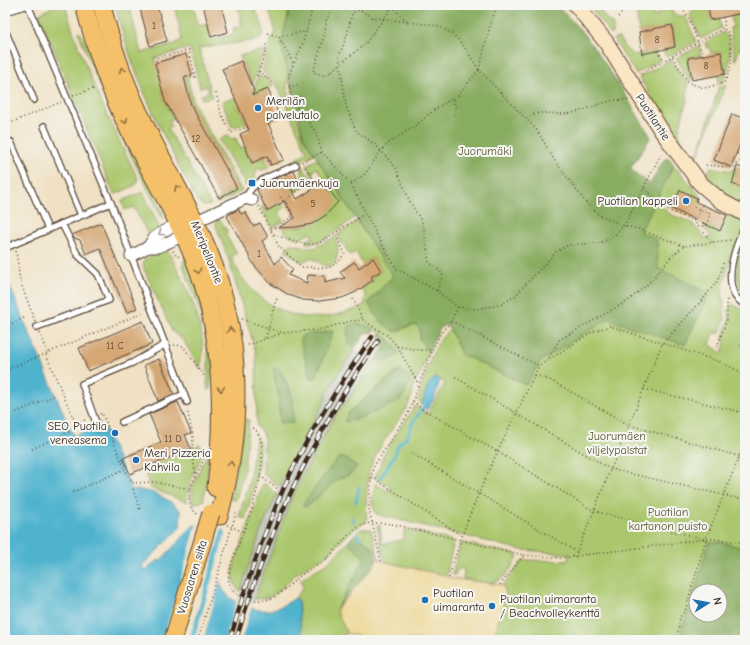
<svg xmlns="http://www.w3.org/2000/svg" width="750" height="645" font-family="'Comic Neue',sans-serif">
<rect width="100%" height="100%" fill="#f6f6f2"/>
<filter id="ink" filterUnits="userSpaceOnUse"><feTurbulence type="fractalNoise" baseFrequency=".025" numOctaves="2"/><feDisplacementMap in="SourceGraphic" scale="8" xChannelSelector="R" yChannelSelector="G"/><feConvolveMatrix kernelMatrix="1 2 1 2 8 2 1 2 1" color-interpolation-filters="sRGB"/></filter>
<filter id="wash" filterUnits="userSpaceOnUse"><feTurbulence type="fractalNoise" baseFrequency=".012" numOctaves="4" result="noise"/><feDisplacementMap in="SourceGraphic" scale="16" xChannelSelector="R" yChannelSelector="G"/><feGaussianBlur stdDeviation="0.9" result="paint"/><feColorMatrix in="noise" values="0 0 0 0 0 0 0 0 0 0 0 0 0 0 0 0 0 1.4 0 .05"/><feComposite in="paint" operator="in"/></filter>
<g filter="url(#wash)">
<rect width="100%" height="100%" fill="#f0e1c4"/>
<!-- industrial -->
<polygon fill="#c3c6b9" points="354,349 372,362 346,403 338,410 293,494 247,619 225,640 261,530 289,465 324,403 327,392"/>
<!-- green -->
<g fill="#abc76d" stroke="#737846" fill-rule="evenodd">
<path d="M56 5H65C82 66 110 122 138 179L136 185 116 194 113 192 40 17 41 13Z"/>
<path d="M115 5H129L141 53 175 44 182 39 174 5H193L198 26 208 24 212 40 234 34 233 28 242 26 238 5H252C257 15 270 30 259 40L199 48 212 97 202 99 201 95 208 93 207 86 200 88 190 48 155 58 165 101 174 118 169 120 171 125 168 129 211 205 203 206 197 201C164 138 132 75 115 5Z"/>
<polygon points="267,5 277,5 280,9 289,12 281,44 288,73 287,88 304,138 314,154 284,169 286,165 307,152 277,85 262,71 272,38 276,32"/>
<polygon points="589,5 598,5 602,14 613,25 613,34 610,34"/>
<polygon points="635,5 646,5 653,16 658,15 662,7 668,6 675,15 686,17 696,42 669,56 666,56 662,50 675,47 672,26 639,32"/>
<polygon points="696,5 708,5 710,20 719,18 721,28 701,39 690,15"/>
<polygon points="741,5 745,5 745,36 735,61 730,28 733,27 731,16 743,13"/>
<polygon points="78,32 80,32 91,52 163,212 163,220 117,127"/>
<path d="M724 32C735 43 729 69 723 82L719 83 718 75 725 74 721 52 711 53 709 47H706L705 43Z"/>
<polygon points="619,38 625,48 633,55 656,51 660,60 636,74 613,39"/>
<polygon points="699,46 701,55 688,58 692,80 690,81 676,58"/>
<polygon points="263,50 264,53 252,84 240,56"/>
<polygon points="671,60 688,84 687,99 679,130 679,134 683,143 682,145 639,77"/>
<polygon points="259,75 267,79 272,87 255,94 253,90"/>
<polygon points="187,76 194,104 242,191 218,203 215,201 237,188 191,105 184,77"/>
<polygon points="726,85 694,164 688,153 698,154 719,86"/>
<polygon points="235,98 246,124 232,127 222,101"/>
<polygon points="228,135 230,139 236,138 240,148 245,147 252,163 265,157 269,167 263,170 256,169 255,183 247,187 219,140"/>
<path d="M317 159 355 217C343 226 320 247 306 243L307 240 313 238 310 233 300 239C292 237 285 235 283 227 305 229 324 221 337 202L317 168 314 169 312 176 306 165Z"/>
<polygon points="674,165 702,198 699,206 695,204 697,197 680,190 672,209 658,195"/>
<polygon points="302,166 312,181 283,199 281,196 293,191 292,185 302,178"/>
<polygon points="737,166 734,175 745,189 745,207 724,195 705,178 711,167 731,171"/>
<polygon points="143,192 157,222 159,229 149,237 134,207 125,210 122,201"/>
<polygon points="278,198 285,208 279,211 283,221 272,228 261,207 264,205 267,211"/>
<path d="M655 201 670 214 692 223 705 238 712 237 704 228 707 225 720 231 727 215 745 224V297C736 283 738 272 737 257L730 262 722 290 725 319 719 334 714 332 710 345 722 353 725 343 723 338 730 316 728 310 732 304 745 311V335L741 346 745 348V640H493L506 594 503 585 523 560 567 561 570 554 522 550 376 514 372 503 375 484 388 491 390 487 375 477 385 452 415 406 428 414 445 383 437 377C426 383 425 394 422 405L418 401C424 376 431 347 450 329L461 354 526 385 601 221 643 225ZM696 591H720V615H696Z"/>
<path d="M219 219 228 232 225 234 237 253 231 257C255 314 310 332 364 305L366 296 361 288 373 281 371 277 381 271 373 258 363 265 356 252 350 255 337 235 357 221 393 276 368 303 395 332 409 326 416 325 420 329V339L428 352 420 374 414 382 412 395 408 405C396 426 377 446 370 469 366 478 366 511 367 521 349 531 344 539 330 552 321 560 309 564 299 572 282 584 278 600 254 599L293 494 338 410 346 403 372 362H377L390 340 371 327 358 324 348 343 354 349 327 392 324 403 289 465 280 487 263 474 264 436 257 426 256 353 229 261 216 226V221ZM278 368 289 385 293 401 280 423 278 393 275 380Z"/>
<path d="M335 237C339 245 341 268 325 266 322 265 316 260 311 258L301 262 285 250 291 244 314 248Z"/>
<path d="M166 248C183 279 212 332 200 368L183 340 172 331 144 269 143 263 144 260Z"/>
<path d="M187 258 197 283 213 366 210 390H208L207 384C212 334 200 310 183 265L184 260Z"/>
<polygon points="245,419 249,420 244,470 236,500 230,499"/>
<path d="M256 437 259 440C261 466 252 495 245 519L239 517 249 482Z"/>
<path d="M200 445 203 448 202 453C197 470 186 484 187 502L150 488 144 468Z"/>
<polygon points="206,456 209,456 207,482 203,501 192,504 192,487"/>
<path d="M263 484H266L277 495 261 530 240 592C231 583 233 573 235 562Z"/>
<polygon points="380,525 382,544 403,540 405,529 454,541 446,576 386,562 383,555 377,526"/>
<polygon points="361,529 371,529 379,559 375,549 355,534"/>
<polygon points="348,542 365,559 336,610 347,633 337,640 302,640 295,598 303,588 301,580 310,573 327,564"/>
<path d="M464 543 514 554 518 556C501 588 495 584 463 579L464 571 462 568 457 570 455 575 452 574 461 544Z"/>
</g>
<!-- forest -->
<g fill="#88ac60" stroke="#626b3f" fill-rule="evenodd">
<path d="M291 5H555C592 34 625 97 651 137L630 169 650 184 664 160 669 158 674 165 640 232 657 239 658 268 709 293 685 345 608 319 541 361 526 385 461 354 450 329 445 325 440 328 428 352 420 339V329L416 325 409 326 395 332 379 320 368 303 393 276 304 138 281 44Z"/>
<path d="M358 324 371 327 374 331 371 333 366 332 354 349C347 341 345 335 350 325Z"/>
<polygon points="333,331 316,377 311,379 300,339 303,335"/>
<polygon points="379,334 390,340 398,352 396,357 389,360 374,361 385,346"/>
<path d="M278 368C292 392 294 395 293 423H280L278 393 273 369Z"/>
<path d="M398 371C406 371 410 377 410 384 405 388 405 396 401 399 396 404 352 422 346 422L345 420 349 412Z"/>
<polygon points="339,458 344,458 357,466 351,474 338,479 309,505 305,507 302,505 333,464"/>
<path d="M355 534C368 544 380 548 374 566L336 610 365 559 348 542Z"/>
<path d="M709 542H719L745 548V640H681L682 627 688 614ZM696 591H720V615H696Z"/>
</g>
<!-- sand -->
<polygon fill="#eeda9e" stroke="#94825e" points="377,558 381,561 444,575 449,578 503,585 506,594 493,640 372,640 347,633 336,610 374,566"/>
<!-- water -->
<g fill="#4fb3ce" stroke="#456e76">
<path d="M5 274C26 327 49 379 71 431L75 436 90 429 92 431 104 427 132 490C148 488 169 498 181 511L180 528 142 566 145 571 157 560 160 561 194 525 223 530 226 534C224 546 217 574 221 585 226 601 255 613 270 610 279 608 288 603 295 598L298 600 302 640H5Z"/>
<path d="M437 377 440 380 434 399 427 410 422 405C425 394 426 383 437 377Z"/>
</g>
<!-- pier -->
<g fill="#f0e1c4">
<polygon points="197,524 222,528 189,640 163,640"/>
<polygon points="226,531 231,539 226,561 203,640 194,640"/>
<polygon points="237,600 252,605 241,640 225,640"/>
</g>
<g fill="none" stroke-linecap="round" stroke-linejoin="round">
<!-- stream -->
<g stroke="#4fb3ce" stroke-width="3">
<polyline points="379,480 394,456 398,445 407,437 413,422 423,408"/>
<polyline points="356,502 359,487"/>
<polyline points="352,518 353,521"/>
<polyline points="357,534 360,539"/>
</g>
</g>
<g id="blocks">
<!-- building -->
<g fill="#d5a775">
<polygon points="139,5 157,5 167,41 150,46"/>
<polygon points="203,5 221,5 228,32 211,37"/>
<polygon points="708,5 741,5 743,13 710,20"/>
<polygon points="672,25 675,47 642,54 639,32"/>
<polygon points="721,52 725,74 692,80 688,58"/>
<polygon points="186,54 192,75 184,77 191,105 237,188 219,198 165,101 155,63"/>
<polygon points="241,61 254,91 252,95 268,89 280,118 268,123 284,160 271,165 267,156 252,163 240,134 249,130 222,69"/>
<polygon points="732,114 745,119 745,132 731,167 714,160"/>
<polygon points="737,166 745,169 745,189 732,184"/>
<polygon points="294,171 298,181 290,186 297,199 324,182 338,202 326,215 312,224 296,227 278,228 295,218 285,201 267,211 257,190 267,182"/>
<polygon points="680,190 697,198 696,202 727,215 720,231 672,209"/>
<polygon points="238,209 241,214 245,212 253,226 260,223 268,237 262,241 275,264 281,257 293,270 288,275 307,283 308,275 325,276 325,283 345,278 340,272 354,262 359,268 373,258 381,271 371,277 373,280 356,292 342,298 319,301 303,300 289,295 270,283 254,265 227,216"/>
<polygon points="101,223 137,308 127,313 100,248 86,254 80,240 74,238 72,235"/>
<polygon points="143,321 152,344 88,371 79,348"/>
<polygon points="159,359 174,394 158,401 144,365"/>
<polygon points="178,402 191,433 185,435 191,449 130,474 123,458 161,442 149,414"/>
</g>
</g>
</g>
<g filter="url(#ink)">
<use href="#blocks" fill-opacity="0" stroke="#564537" stroke-width="1"/>
<g fill="none" stroke-linecap="round" stroke-linejoin="round">
<!-- lane casing -->
<g stroke="#564537" stroke-width="8">
<g id="lane">
<polyline points="28,5 111,203 187,402"/>
<polyline points="5,12 28,5"/>
<polyline points="5,30 34,100"/>
<polyline points="44,126 81,215"/>
<polyline points="11,142 48,229"/>
<path d="M246 198C251 180 280 173 296 165"/>
<path d="M745 226C736 245 725 274 734 294 736 299 742 302 745 306"/>
<polyline points="5,248 111,203"/>
<polyline points="37,327 109,300 98,274 77,254 62,224"/>
<polyline points="122,422 184,394"/>
<polyline points="98,428 82,384 132,363 166,344"/>
</g>
</g>
<!-- street casing -->
<g stroke="#564537" stroke-width="13">
<g id="street">
<polyline points="148,247 154,238 164,231 178,224 195,222 246,198 252,200"/>
<polyline points="131,256 148,247 158,247 169,242 183,235 188,230"/>
</g>
</g>
<!-- secondary casing -->
<g stroke="#564537" stroke-width="17">
<polyline id="secondary" points="576,5 606,42 661,130 700,183 721,201 745,214"/>
</g>
<!-- primary casing -->
<g stroke="#564537" stroke-width="19">
<g id="primary">
<path d="M84 5C95 47 109 89 128 128 151 176 181 221 199 272 223 342 224 415 216 488"/>
<path d="M102 5C112 47 127 89 146 127 165 166 188 203 205 243 243 328 244 427 219 516"/>
</g>
</g>
<!-- path -->
<g stroke="#564537" stroke-width="1.5" stroke-dasharray="1 3" stroke-linecap="butt">
<polyline points="278,5 281,8 287,10"/>
<polyline points="313,5 303,43 290,72 288,80 292,100 315,131 322,152 351,184 376,234 397,269 437,291 458,307 475,309 500,305 515,296 556,252 568,245 599,243 612,238 624,226 662,152"/>
<polyline points="333,5 326,21 325,34 313,72 325,76 365,44 393,6 389,5"/>
<path d="M393 5C408 32 425 18 446 30 462 39 470 56 479 70"/>
<polyline points="662,5 664,5"/>
<polyline points="679,5 688,16 703,55"/>
<polyline points="618,17 630,5"/>
<polyline points="408,22 372,17 360,10 352,13 347,35 339,56 346,106 356,131 376,145 396,168 409,200 423,224 429,262 443,274 437,291"/>
<polyline points="268,33 279,37 293,63"/>
<polyline points="279,37 307,31"/>
<polyline points="657,51 664,60"/>
<path d="M672 57 689 83 704 88 724 83C734 64 732 54 729 33L723 28"/>
<polyline points="156,61 156,58 189,50 195,77 189,78"/>
<polyline points="479,70 490,26 497,5"/>
<polyline points="259,71 267,77 273,86"/>
<polyline points="641,73 721,30 725,24 723,17"/>
<polyline points="257,76 266,51 266,43"/>
<polyline points="289,87 299,84"/>
<polyline points="216,93 221,113 231,133 248,127"/>
<polyline points="73,95 96,88"/>
<polyline points="453,99 456,109 454,115"/>
<polyline points="304,117 313,110"/>
<path d="M526 118C538 110 549 114 562 114 578 114 595 105 610 101 615 99 623 100 629 100"/>
<polyline points="5,125 61,102"/>
<polyline points="745,153 743,159 745,160"/>
<polyline points="266,157 271,168"/>
<polyline points="302,162 322,152"/>
<polyline points="706,165 732,168 743,159 737,153"/>
<polyline points="314,181 317,186"/>
<polyline points="351,184 365,174 381,151 390,142 414,127 434,110 458,95 479,70 536,129 555,161 587,204 599,215 624,226 638,229 684,246"/>
<polyline points="644,188 669,211 693,220 712,242"/>
<polyline points="283,201 314,180 304,165"/>
<polyline points="259,206 279,247 302,267 329,268 340,260 345,253 335,234"/>
<polyline points="694,207 710,214 707,223 700,228"/>
<polyline points="694,220 697,218 703,203"/>
<polyline points="5,228 10,237"/>
<polyline points="271,230 293,216 280,197"/>
<path d="M274 234C289 240 304 247 319 243L366 213"/>
<polyline points="16,251 20,281 35,321"/>
<polyline points="173,251 177,257 179,256"/>
<polyline points="5,281 8,280"/>
<polyline points="353,299 363,320"/>
<polyline points="458,307 451,321 539,366"/>
<polyline points="242,319 283,333 323,329 351,321 363,320 388,336 397,346 418,383"/>
<polyline points="5,327 24,318"/>
<polyline points="40,333 48,352"/>
<path d="M265 338C271 324 271 310 278 297"/>
<polyline points="174,345 183,346 204,376"/>
<polyline points="248,345 282,333"/>
<polyline points="742,345 745,346"/>
<polyline points="397,346 419,350 432,350"/>
<polyline points="717,347 727,319 727,297"/>
<polyline points="46,355 76,424 87,419"/>
<polyline points="550,359 592,332 610,326 720,362 745,374"/>
<path d="M5 370C52 352 98 331 145 312"/>
<polyline points="535,375 552,381 629,425 745,458"/>
<polyline points="455,377 610,469 745,500"/>
<polyline points="644,389 745,413"/>
<polyline points="413,401 422,409 498,452 594,511 704,539"/>
<polyline points="187,409 193,436 192,455 196,475"/>
<polyline points="100,414 102,413 124,467"/>
<polyline points="5,417 56,395"/>
<path d="M253 428C275 442 252 511 244 531 239 545 226 569 229 584 231 591 237 595 244 597 272 607 279 593 299 577 306 570 316 567 324 561 337 551 345 535 359 527 370 521 380 523 392 524L524 555 561 558 706 539H715L745 543"/>
<polyline points="32,449 71,431"/>
<polyline points="411,453 577,552"/>
<polyline points="126,472 133,483 153,482 190,489"/>
<polyline points="260,476 279,490"/>
<polyline points="372,477 461,535"/>
<polyline points="133,489 140,510"/>
<polyline points="73,492 125,469"/>
<path d="M197 514C177 497 201 472 205 454"/>
<polyline points="227,525 244,532"/>
<polyline points="575,557 662,344 705,297 718,280 724,261"/>
<polyline points="381,561 369,509 371,477 374,466 408,414 432,350 442,332 451,321"/>
<path d="M449 578C469 503 506 435 539 366L548 360 559 340 628 301 648 284 672 256 684 246 731 240"/>
<polyline points="500,585 524,555"/>
<polyline points="677,640 680,617 685,611 706,539 745,442"/>
</g>
<!-- lane -->
<use href="#lane" stroke="#fff" stroke-width="5.5"/>
<!-- street -->
<use href="#street" stroke="#fff" stroke-width="11"/>
<!-- secondary -->
<use href="#secondary" stroke="#fbe6c3" stroke-width="15"/>
<!-- primary -->
<use href="#primary" stroke="#f4c16a" stroke-width="17"/>
<!-- rail casing -->
<g stroke="#3b2a1e" stroke-width="4.5">
<g id="rail">
<path d="M230 640C246 583 266 526 291 472 314 425 342 380 372 337"/>
<path d="M236 640C269 529 312 436 378 341"/>
</g>
</g>
<!-- rail -->
<use href="#rail" stroke="#f6f6f2" stroke-width="3" stroke-dasharray="9" stroke-linecap="butt"/>
<!-- primary-bridge casing -->
<g stroke="#564537" stroke-width="19" stroke-linecap="butt">
<polyline id="primary-bridge" points="173,640 211,513"/>
</g>
<!-- path-bridge -->
<polyline stroke="#564537" stroke-width="1.5" stroke-dasharray="1 3" stroke-linecap="butt" points="198,640 236,513"/>
<!-- primary-bridge -->
<use href="#primary-bridge" stroke="#f4c16a" stroke-width="17"/>
</g>
<!-- one-way arrows -->
<defs><path id="oneway-chevron" d="M-2-3.5L2.5 0L-2 3.5" fill="none" stroke-width="1.6" stroke-linecap="round" stroke-linejoin="round"/></defs>
<g stroke="#8e6e40">
<use href="#oneway-chevron" transform="translate(122 70) rotate(-111)"/>
<use href="#oneway-chevron" transform="translate(125 121) rotate(66)"/>
<use href="#oneway-chevron" transform="translate(177 188) rotate(-118)"/>
<use href="#oneway-chevron" transform="translate(198 271) rotate(70)"/>
<use href="#oneway-chevron" transform="translate(230 330) rotate(-100)"/>
<use href="#oneway-chevron" transform="translate(221 389) rotate(88)"/>
<use href="#oneway-chevron" transform="translate(231 464) rotate(-81)"/>
</g>
<use stroke="#a79f9a" href="#oneway-chevron" transform="translate(161 233) rotate(146)"/>
</g>
<!-- markers -->
<g fill="#1f6fb2" stroke="#f6f6f2" stroke-width="1.5">
<circle cx="258" cy="108" r="4"/>
<rect x="248" y="179" width="8" height="8" rx="2"/>
<circle cx="686" cy="201" r="4"/>
<circle cx="115" cy="433" r="4"/>
<circle cx="136" cy="460" r="4"/>
<circle cx="425" cy="600" r="4"/>
<circle cx="492" cy="606" r="4"/>
</g>
<g text-anchor="middle" dominant-baseline="central" stroke-width="4" stroke-linejoin="round" paint-order="stroke">
<!-- number labels -->
<g font-size="10" fill="#624934">
<text x="154" y="26">1</text>
<text x="657" y="40">8</text>
<text x="706" y="66">8</text>
<text x="196" y="139">12</text>
<text x="313" y="204">5</text>
<text x="259" y="254">1</text>
<text x="115" y="346">11 C</text>
<text x="173" y="439">11 D</text>
</g>
<!-- poi labels -->
<g font-size="12" fill="#3b2a1e" stroke="#f6f6f2" text-anchor="start">
<text x="266" y="101">Merilän<tspan x="266" dy="14">palvelutalo</tspan></text>
<text x="260" y="183">Juorumäenkuja</text>
<text x="678" y="201" text-anchor="end">Puotilan kappeli</text>
<text x="107" y="426" text-anchor="end">SEO Puotila<tspan x="107" dy="14">veneasema</tspan></text>
<text x="144" y="453">Meri Pizzeria<tspan x="144" dy="14">Kahvila</tspan></text>
<text x="433" y="593">Puotilan<tspan x="433" dy="14">uimaranta</tspan></text>
<text x="500" y="599">Puotilan uimaranta<tspan x="500" dy="14">/ Beachvolleykenttä</tspan></text>
</g>
<!-- street labels -->
<g font-size="12" fill="#3b2a1e" stroke="#f6f6f2">
<text transform="translate(653 117) rotate(57)">Puotilantie</text>
<text transform="translate(207 252) rotate(68)">Meripellontie</text>
<text transform="translate(192 577) rotate(-73)">Vuosaaren silta</text>
</g>
<!-- park labels -->
<g font-size="12" fill="#5d5936" stroke="#f6f6f2">
<text x="485" y="151">Juorumäki</text>
<text x="617" y="436">Juorumäen<tspan x="617" dy="14">viljelypalstat</tspan></text>
<text x="668" y="512">Puotilan<tspan x="668" dy="14">kartanon puisto</tspan></text>
</g>
</g>
<!-- margin -->
<rect width="750" height="645" fill="none" stroke="#f6f6f2" stroke-width="20"/>
<!-- north arrow -->
<g transform="translate(708 603) rotate(79)"><circle r="19" fill="#f6f6f2" stroke="#aba49d"/>
<path d="M0-3L7 15L0 10L-7 15Z" fill="#1f6fb2"/>
<text y="-6" font-size="11" font-weight="bold" text-anchor="middle" fill="#3b2a1e">N</text>
</g>
</svg>
